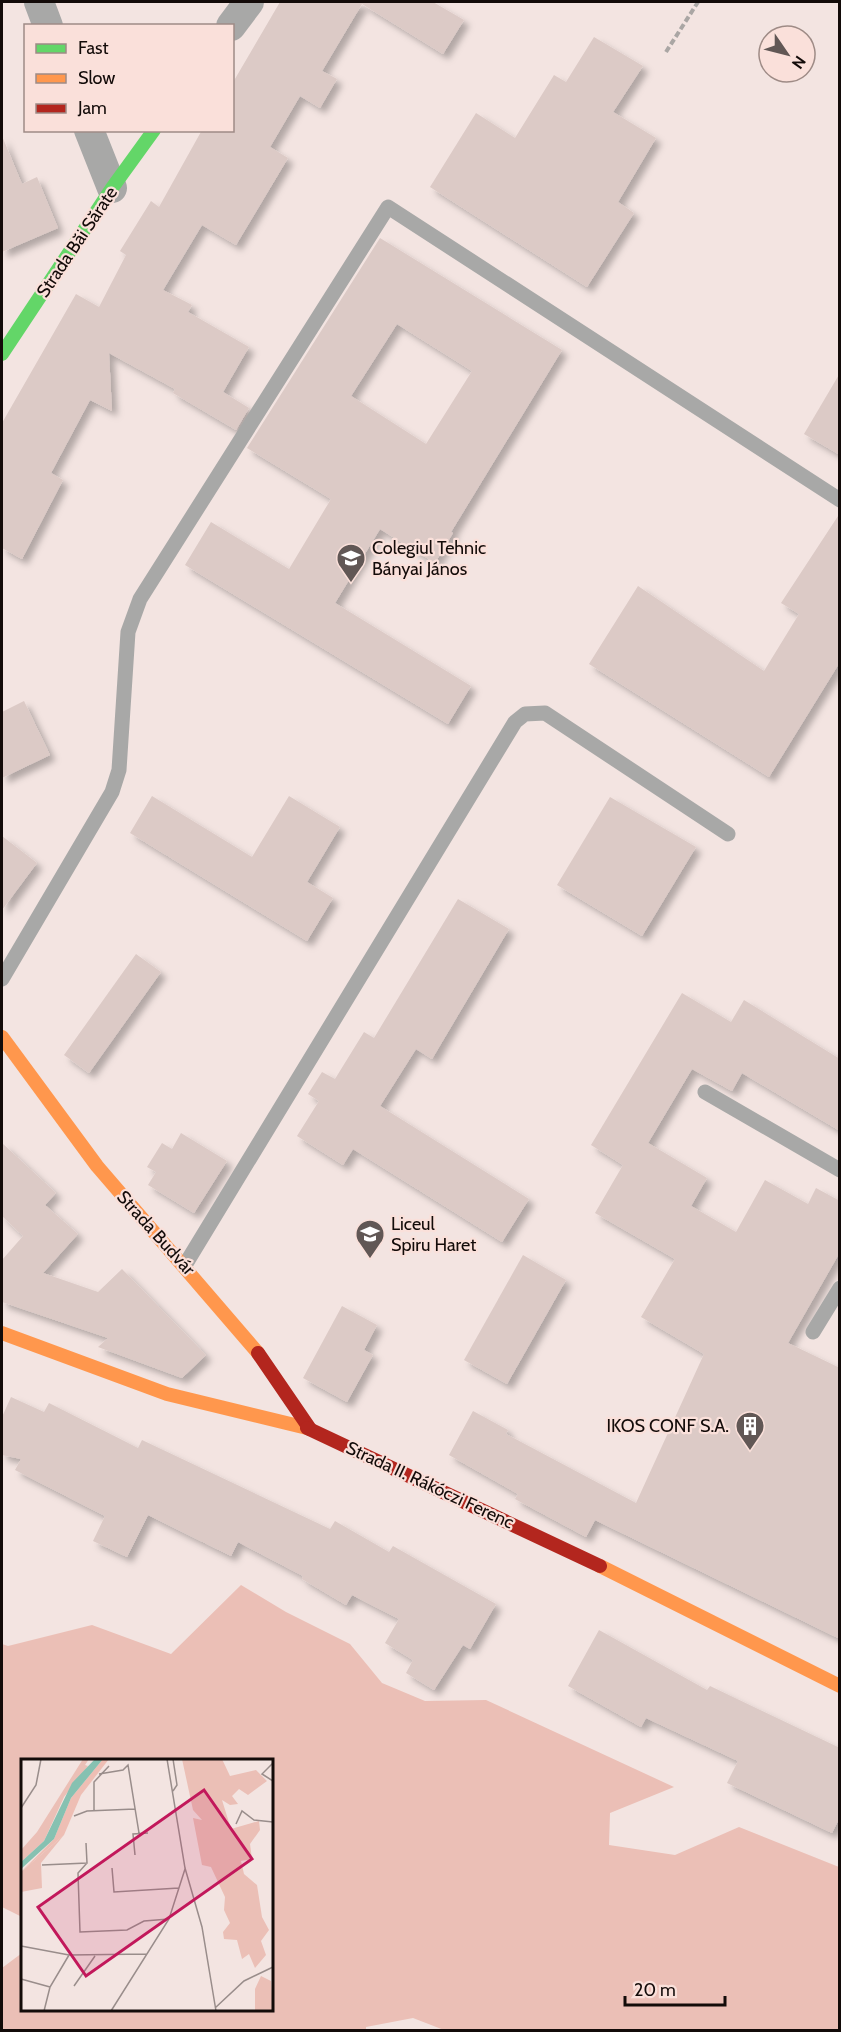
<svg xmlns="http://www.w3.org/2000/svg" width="841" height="2032" font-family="Cabin,sans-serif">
<defs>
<filter id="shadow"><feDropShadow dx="5.5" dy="5.5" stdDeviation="3" flood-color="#0004"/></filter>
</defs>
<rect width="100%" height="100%" fill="#f3e4e1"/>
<!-- green -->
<polygon fill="#ebbfb6" points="241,1585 286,1612 350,1644 382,1683 425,1701 486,1700 674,1787 610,1813 609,1845 675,1855 739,1827 839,1867 839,2030 444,2030 413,2018 366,2027 366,2030 2,2030 2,1968 22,1953 22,2010 272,2010 272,1760 22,1760 22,1917 2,1907 2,1644 8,1646 92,1625 171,1654"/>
<!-- building -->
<g fill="#dccac6" fill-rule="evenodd" filter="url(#shadow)">
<polygon points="280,2 433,2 464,20 443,54 362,4 322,71 337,79 320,108 300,96 270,147 288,158 236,245 202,225 163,290 192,305 188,312 249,347 223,392 249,408 236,430 173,393 175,389 109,353 112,411 90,400 51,473 63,480 22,559 2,548 2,423 76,294 99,307 126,255 120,251 151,201 159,207 202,130 232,130 232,84"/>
<polygon points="594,37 643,66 613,112 656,138 618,202 634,213 587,287 430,187 476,113 515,138 554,75 566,82"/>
<polygon points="2,136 22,184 37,177 58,228 2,252"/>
<path d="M380 238 562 350 451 532 453 533 435 563 380 529 335 603 471 686 448 724 185 565 211 522 289 569 331 499 247 448ZM397 324 472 371 426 444 351 396Z"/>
<polygon points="840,373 840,455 804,434"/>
<polygon points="840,513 840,662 769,777 589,664 638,586 764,671 799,614 781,603"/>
<polygon points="24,701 50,755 2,778 2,712"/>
<polygon points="152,796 252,857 289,796 340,827 307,882 333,898 307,941 130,833"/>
<polygon points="610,797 696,847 642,936 557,885"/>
<polygon points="2,836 37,863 2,910"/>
<polygon points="458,899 509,929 432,1059 416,1049 380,1106 529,1199 502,1242 353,1149 343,1165 297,1136 319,1101 308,1094 322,1072 335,1079 364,1032 374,1038"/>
<polygon points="136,954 161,972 89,1073 64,1055"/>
<polygon points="682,993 731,1022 744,1000 840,1059 840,1131 742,1073 732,1091 692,1069 648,1143 707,1178 691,1206 736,1232 765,1180 808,1204 816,1188 840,1201 840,1252 788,1343 840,1368 840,1639 595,1520 586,1537 515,1499 518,1494 449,1455 473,1411 508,1430 506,1434 636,1503 704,1354 641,1317 675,1259 595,1213 623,1165 591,1145"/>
<polygon points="181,1133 227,1161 194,1213 148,1185 156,1172 147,1167 162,1143 172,1149"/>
<polygon points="2,1143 56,1193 45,1205 78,1234 43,1273 98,1292 122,1269 206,1355 182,1378 98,1347 108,1338 2,1302 2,1260 23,1236 2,1216"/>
<polygon points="523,1255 566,1280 507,1384 464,1360"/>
<polygon points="342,1306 377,1325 364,1350 373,1355 347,1402 303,1378"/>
<polygon points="11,1397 44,1412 49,1403 138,1448 142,1440 330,1529 335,1521 389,1552 393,1546 496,1604 470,1649 463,1645 434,1690 406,1673 413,1660 385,1643 399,1619 352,1595 346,1605 302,1579 303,1576 238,1542 231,1556 148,1515 127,1557 93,1541 105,1516 15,1470 21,1459 2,1455 2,1417"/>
<polygon points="599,1630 707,1690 710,1686 840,1748 840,1817 832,1833 727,1783 738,1761 646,1718 641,1727 568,1686"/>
</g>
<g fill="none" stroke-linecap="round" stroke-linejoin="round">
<!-- path -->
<polyline stroke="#aaa6a4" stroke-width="4" stroke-dasharray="6 3" stroke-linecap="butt" points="666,52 698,2"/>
<!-- lane -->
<g stroke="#a8a8a7" stroke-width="15">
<polyline points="2,979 112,792 119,770 128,632 140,599 388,207 840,500"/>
<polyline points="705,1092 840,1170"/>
<polyline points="185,1265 515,722 525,714 545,713 728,834"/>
<polyline points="813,1332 840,1288"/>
</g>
<!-- street -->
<g stroke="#a8a8a7" stroke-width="30">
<polyline points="39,2 48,26"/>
<polyline points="231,26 249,2"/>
<polyline points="89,130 112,188"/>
</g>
<!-- fast -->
<polyline stroke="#63d668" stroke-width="14" points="2,354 112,188 154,130"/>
<!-- slow -->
<g stroke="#ff974d" stroke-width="14">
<polyline points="2,1037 97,1166 258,1353"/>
<polyline points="2,1333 167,1394 307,1428"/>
<polyline points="600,1566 840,1686"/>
</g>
<!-- jam -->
<g stroke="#b3261e" stroke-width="14">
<polyline points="258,1353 310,1429"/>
<polyline points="307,1428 600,1566"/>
</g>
</g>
<!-- icons -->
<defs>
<g id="school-pin" transform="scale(1.5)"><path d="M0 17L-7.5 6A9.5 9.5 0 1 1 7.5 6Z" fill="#615755" stroke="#fae0da"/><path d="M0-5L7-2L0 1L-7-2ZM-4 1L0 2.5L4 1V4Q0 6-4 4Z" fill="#fff"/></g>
<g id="building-pin" transform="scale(1.5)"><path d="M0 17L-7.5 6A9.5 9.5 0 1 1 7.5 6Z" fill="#615755" stroke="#fae0da"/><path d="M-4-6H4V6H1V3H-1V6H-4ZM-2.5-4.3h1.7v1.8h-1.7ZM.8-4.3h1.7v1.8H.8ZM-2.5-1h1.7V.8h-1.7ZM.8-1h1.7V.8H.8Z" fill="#fff"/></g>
</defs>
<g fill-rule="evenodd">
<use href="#school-pin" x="351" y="558"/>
<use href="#school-pin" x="370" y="1234"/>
<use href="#building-pin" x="750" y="1426"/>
</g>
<g text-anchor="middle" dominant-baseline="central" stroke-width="4.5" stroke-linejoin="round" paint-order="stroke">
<!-- street labels -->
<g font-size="18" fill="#130b09" stroke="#fae0da">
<text transform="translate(77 242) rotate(-56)">Strada Băi Sărate</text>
<text transform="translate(156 1233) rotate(48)">Strada Budvár</text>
<text transform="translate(430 1485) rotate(25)">Strada II. Rákóczi Ferenc</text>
</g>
<!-- poi labels -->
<g font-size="18" fill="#130b09" stroke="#fae0da" text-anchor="start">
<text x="372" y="548">Colegiul Tehnic<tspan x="372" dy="21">Bányai János</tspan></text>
<text x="391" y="1224">Liceul<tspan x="391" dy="21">Spiru Haret</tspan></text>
<text x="729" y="1426" text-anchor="end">IKOS CONF S.A.</text>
</g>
</g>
<!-- overview -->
<g transform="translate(21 1759)">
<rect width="252" height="252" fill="#f3e4e1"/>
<path d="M62 0H68L64 6 67 7 43 38 23 82 0 103V91L16 73ZM161 0H201L209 17 235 11 246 22 227 36 218 30 211 37 217 45 209 46 201 41 210 70 238 62 239 71 229 85 231 100 220 102 223 115 236 126 241 158 248 171 240 182 245 196 234 209 228 195 221 200 216 181 203 180 202 173 209 164 203 151 204 138 190 108 181 106 172 59 181 61 172 51ZM43 76 20 104 21 129 0 133V113ZM240 217 250 222 252 252H234V230Z" fill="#ebbfb6"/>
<path d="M82 0H88L60 36 43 76 0 113 33 80 50 39Z" fill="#eebeb4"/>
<path d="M74 0H82L50 39 33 80 0 110V103L23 82 51 24Z" fill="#86c1b1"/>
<path fill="none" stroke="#998d8b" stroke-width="1.5" d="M146 0 164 109 181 168 195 252M152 0 156 26 152 32M252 4 241 15 252 22M78 15 102 11 107 6 118 74M0 49 15 26 20 0M73 52V23L88 7M53 57 66 52 114 50M215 65 221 52 233 61 252 63M114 96 112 75 127 74M66 104 57 114 59 173 106 171 123 162 148 160M21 106 66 104 65 84M91 109 93 133 158 129M0 187 48 196 126 195M0 220 29 228M53 227 74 197M194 249 223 222 252 208M23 252 29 228 48 196M90 252 148 160 164 110"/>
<path fill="#c2185b" fill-opacity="0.15" stroke="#c2185b" stroke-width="3" d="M183 31 231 100 65 217 17 148Z"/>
<rect width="252" height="252" fill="none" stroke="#130b09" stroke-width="3"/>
</g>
<!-- border -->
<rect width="841" height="2032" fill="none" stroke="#130b09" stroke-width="6"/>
<!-- legend -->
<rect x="24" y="24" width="210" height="108" fill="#fae0da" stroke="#9e8b86" stroke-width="1.5"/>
<rect x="36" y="44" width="30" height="9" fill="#63d668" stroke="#9e8b86" stroke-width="1.5"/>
<text x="78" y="54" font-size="18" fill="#130b09">Fast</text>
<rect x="36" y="74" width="30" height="9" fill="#ff974d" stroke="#9e8b86" stroke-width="1.5"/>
<text x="78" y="84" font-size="18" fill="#130b09">Slow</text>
<rect x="36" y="104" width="30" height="9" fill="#b3261e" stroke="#9e8b86" stroke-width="1.5"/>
<text x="78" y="114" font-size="18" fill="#130b09">Jam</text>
<!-- north arrow -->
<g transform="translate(787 54) rotate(125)"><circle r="28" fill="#fae0da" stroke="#9e8b86" stroke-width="1.5"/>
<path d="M0-4.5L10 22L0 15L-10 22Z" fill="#615755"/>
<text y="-9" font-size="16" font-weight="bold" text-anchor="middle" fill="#130b09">N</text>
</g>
<!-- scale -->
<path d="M625 1996v9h100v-9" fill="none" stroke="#130b09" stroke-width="3"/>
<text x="634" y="1996" font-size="18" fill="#130b09" stroke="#fae0da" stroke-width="4.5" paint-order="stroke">20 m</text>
</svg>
